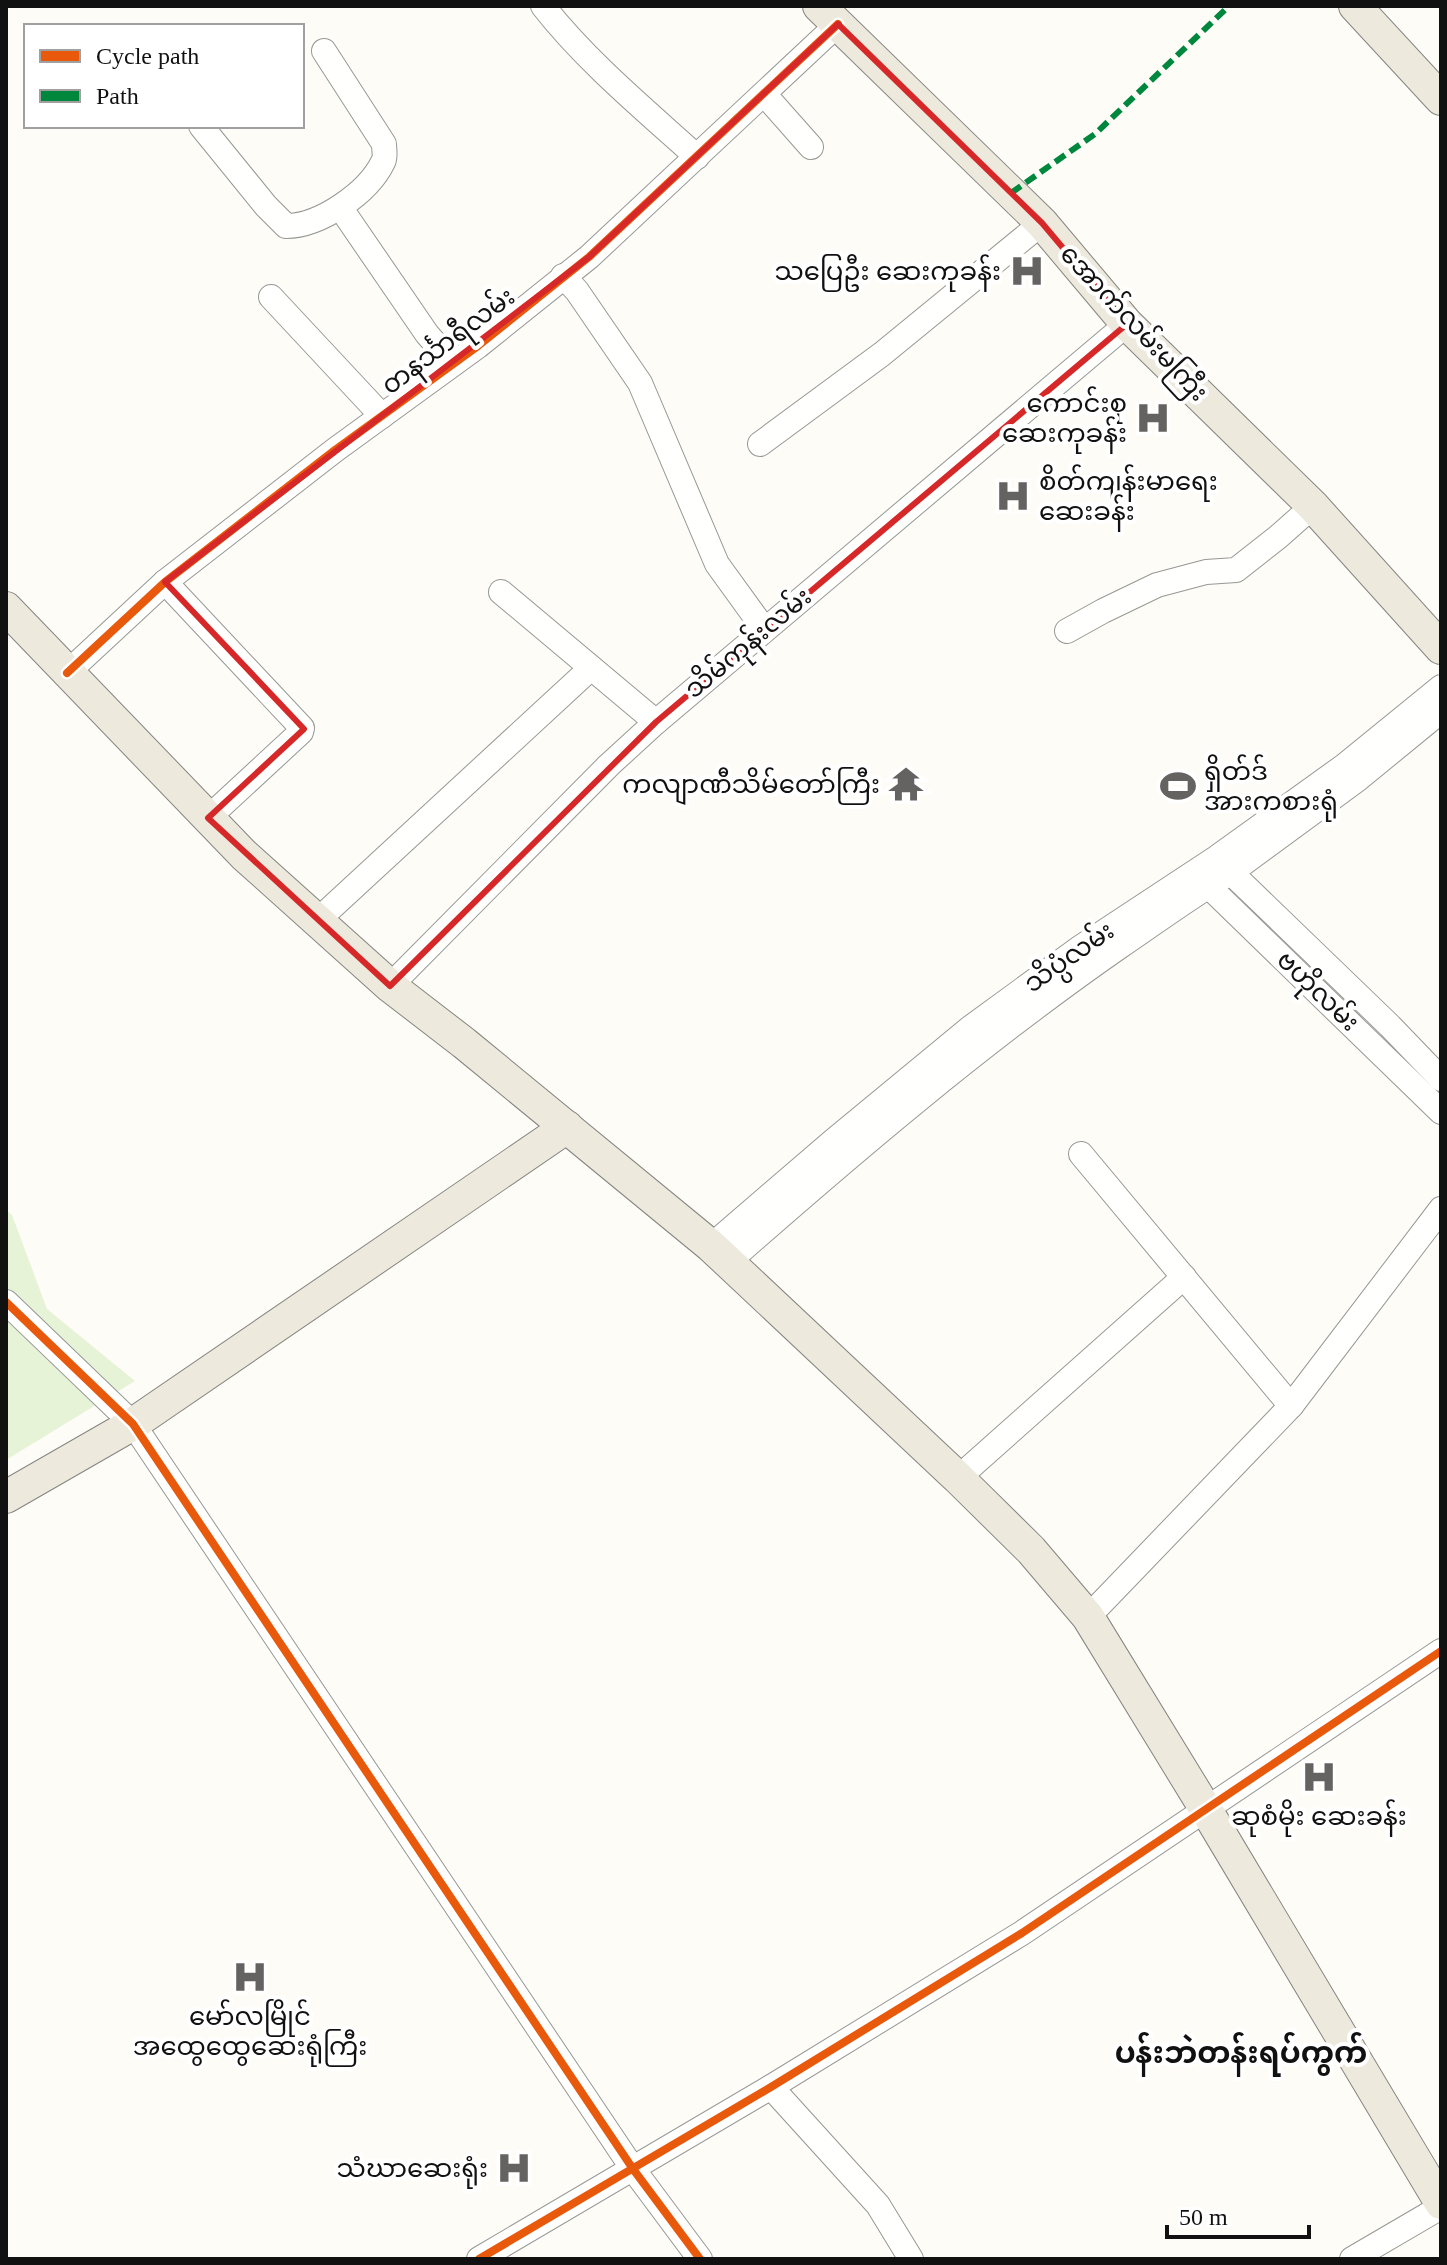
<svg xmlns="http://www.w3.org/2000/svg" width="1447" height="2265" font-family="'Times New Roman','Noto Sans Myanmar',serif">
<rect width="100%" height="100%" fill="#fdfcf7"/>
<!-- green -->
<polygon fill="#e7f3d7" points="6,1210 12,1215 47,1309 135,1381 6,1460"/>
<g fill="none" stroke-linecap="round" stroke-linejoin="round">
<!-- minor casing -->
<g stroke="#979795" stroke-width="26">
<g id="minor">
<path d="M543 6C587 62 644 109 697 157"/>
<polyline points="764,94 811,147"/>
<path d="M201 126 266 206 286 226C320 226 368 193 383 162 386 157 384 150 384 144L324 51"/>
<polyline points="340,207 427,334 453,364"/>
<polyline points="563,276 577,291 640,383 717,564 764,629"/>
<polyline points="271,297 382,416"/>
<polyline points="760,444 882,354 1042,223"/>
<polyline points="165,582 302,728 301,732 208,818"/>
<polyline points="501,592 656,722"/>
<polyline points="1067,631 1103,611 1157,585 1206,572 1236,570 1278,537 1313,506"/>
<polyline points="67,673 165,582 335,450 478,346 589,257 838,24"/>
<polyline points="1220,862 1390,1026 1441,1079"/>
<polyline points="1198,876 1441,1112"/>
<polyline points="318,920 591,668"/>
<polyline points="390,986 609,765 656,722 1127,324"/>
<polyline points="1081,1154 1291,1406"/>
<polyline points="711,1246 833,1141 970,1028 1081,947 1216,858 1344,766 1441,687"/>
<path d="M727 1263C853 1152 981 1043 1119 947 1156 922 1192 895 1230 873L1358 779 1441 711"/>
<polyline points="6,1302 133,1424 633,2169 700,2259"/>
<polyline points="958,1478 1184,1277"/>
<polyline points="1088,1617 1291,1406 1441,1209"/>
<polyline points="771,2087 878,2205 911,2259"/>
<polyline points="479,2259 771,2087 1022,1933 1441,1651"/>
<polyline points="1352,2259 1441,2207"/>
</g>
</g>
<!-- major casing -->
<g stroke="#858482" stroke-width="34">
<g id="major">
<polyline points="819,6 1042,223 1127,324 1313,506 1441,648"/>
<polyline points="1355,6 1441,99"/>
<polyline points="6,608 244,855 390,986 464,1043 711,1246 958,1478 1031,1550 1088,1617 1205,1808 1441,2203"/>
<polyline points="6,1497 133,1424 567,1127"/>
</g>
</g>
<!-- minor -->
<use href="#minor" stroke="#fffffe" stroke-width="24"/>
<!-- major -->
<use href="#major" stroke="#ede9dc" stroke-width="32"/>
<!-- quiet -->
<polyline stroke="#00873e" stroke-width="6" stroke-dasharray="12 6" stroke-linecap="butt" points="1011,193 1095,134 1229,6"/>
<!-- cycleway casing -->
<g stroke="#fff" stroke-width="13">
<g id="cycleway">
<polyline points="67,673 165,582 335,450 478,346 589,257 838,24"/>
<polyline points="6,1302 133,1424 633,2169 700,2259"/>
<polyline points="479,2259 771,2087 1022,1933 1441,1651"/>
</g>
</g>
<!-- cycleway -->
<use href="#cycleway" stroke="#e8590c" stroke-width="8"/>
</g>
<!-- marked area -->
<path fill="none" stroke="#d62828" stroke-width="6" stroke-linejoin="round" d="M838 24 1042 223 1127 324 656 722 390 986 208 818 304 729 165 582 589 257Z"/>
<!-- icons -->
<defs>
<g id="hospital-bare" transform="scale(2.76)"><path d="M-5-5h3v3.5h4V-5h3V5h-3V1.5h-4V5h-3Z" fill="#646362" stroke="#fff" stroke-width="2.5" paint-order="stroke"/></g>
<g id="temple-bare" transform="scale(2.76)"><path d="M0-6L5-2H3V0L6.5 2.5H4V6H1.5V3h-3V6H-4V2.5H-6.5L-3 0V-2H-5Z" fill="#646362" stroke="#fff" stroke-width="2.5" paint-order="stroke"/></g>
<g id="stadium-bare" transform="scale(2.76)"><path d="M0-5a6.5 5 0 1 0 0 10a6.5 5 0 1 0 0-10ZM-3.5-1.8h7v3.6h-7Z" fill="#646362" stroke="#fff" stroke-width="2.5" paint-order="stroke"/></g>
</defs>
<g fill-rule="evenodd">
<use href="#hospital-bare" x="1027" y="271"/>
<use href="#hospital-bare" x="1153" y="418"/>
<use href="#hospital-bare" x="1013" y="496"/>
<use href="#temple-bare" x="906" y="784"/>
<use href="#stadium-bare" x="1178" y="786"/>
<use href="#hospital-bare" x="1319" y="1777"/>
<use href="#hospital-bare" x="250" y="1977"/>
<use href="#hospital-bare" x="514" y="2168"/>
</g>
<g text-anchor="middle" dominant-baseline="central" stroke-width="8" stroke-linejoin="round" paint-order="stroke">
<!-- poi labels -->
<g font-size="26" fill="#111" stroke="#fff" text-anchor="end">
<text x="1001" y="271">သပြေဦး ဆေးကုခန်း</text>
<text x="1127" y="403">ကောင်းစု<tspan x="1127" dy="30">ဆေးကုခန်း</tspan></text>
<text x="1039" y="481" text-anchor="start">စိတ်ကျန်းမာရေး<tspan x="1039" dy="30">ဆေးခန်း</tspan></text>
<text x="1204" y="771" text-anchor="start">ရှိတ်ဒ်<tspan x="1204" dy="30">အားကစားရုံ</tspan></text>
<text x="880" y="784">ကလျာဏီသိမ်တော်ကြီး</text>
<text x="1319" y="1816" text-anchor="middle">ဆုစံမိုး ဆေးခန်း</text>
<text x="250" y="2016" text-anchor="middle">မော်လမြိုင်<tspan x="250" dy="30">အထွေထွေဆေးရုံကြီး</tspan></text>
<text x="488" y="2168">သံဃာဆေးရုံး</text>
</g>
<!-- street labels -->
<g font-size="26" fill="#111" stroke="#fff">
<text transform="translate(1134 323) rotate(47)">အောက်လမ်းမကြီး</text>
<text transform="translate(448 341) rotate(-37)">တနင်္သာရီလမ်း</text>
<text transform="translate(748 643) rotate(-40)">သိမ်ကုန်းလမ်း</text>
<text transform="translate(1069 957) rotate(-35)">သိပ္ပံလမ်း</text>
<text transform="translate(1318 991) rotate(44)">ဗဟိုလမ်း</text>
</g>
<!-- quarter labels -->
<g font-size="30" font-weight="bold" fill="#111" stroke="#fff">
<text x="1241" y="2052">ပန်းဘဲတန်းရပ်ကွက်</text>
</g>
</g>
<!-- border -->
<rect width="1447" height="2265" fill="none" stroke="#111111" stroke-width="16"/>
<!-- legend -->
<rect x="24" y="24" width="280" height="104" fill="#ffffff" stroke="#a0a0a0" stroke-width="2"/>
<rect x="40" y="50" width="40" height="12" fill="#e8590c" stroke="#a0a0a0" stroke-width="2"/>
<text x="96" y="64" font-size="24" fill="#111111">Cycle path</text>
<rect x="40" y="90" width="40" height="12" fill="#00873e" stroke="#a0a0a0" stroke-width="2"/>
<text x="96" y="104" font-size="24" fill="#111111">Path</text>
<!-- scale -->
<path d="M1167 2225v12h142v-12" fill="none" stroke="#111111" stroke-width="4"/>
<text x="1179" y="2225" font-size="24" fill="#111111" stroke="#ffffff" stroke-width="6" paint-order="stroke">50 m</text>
</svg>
